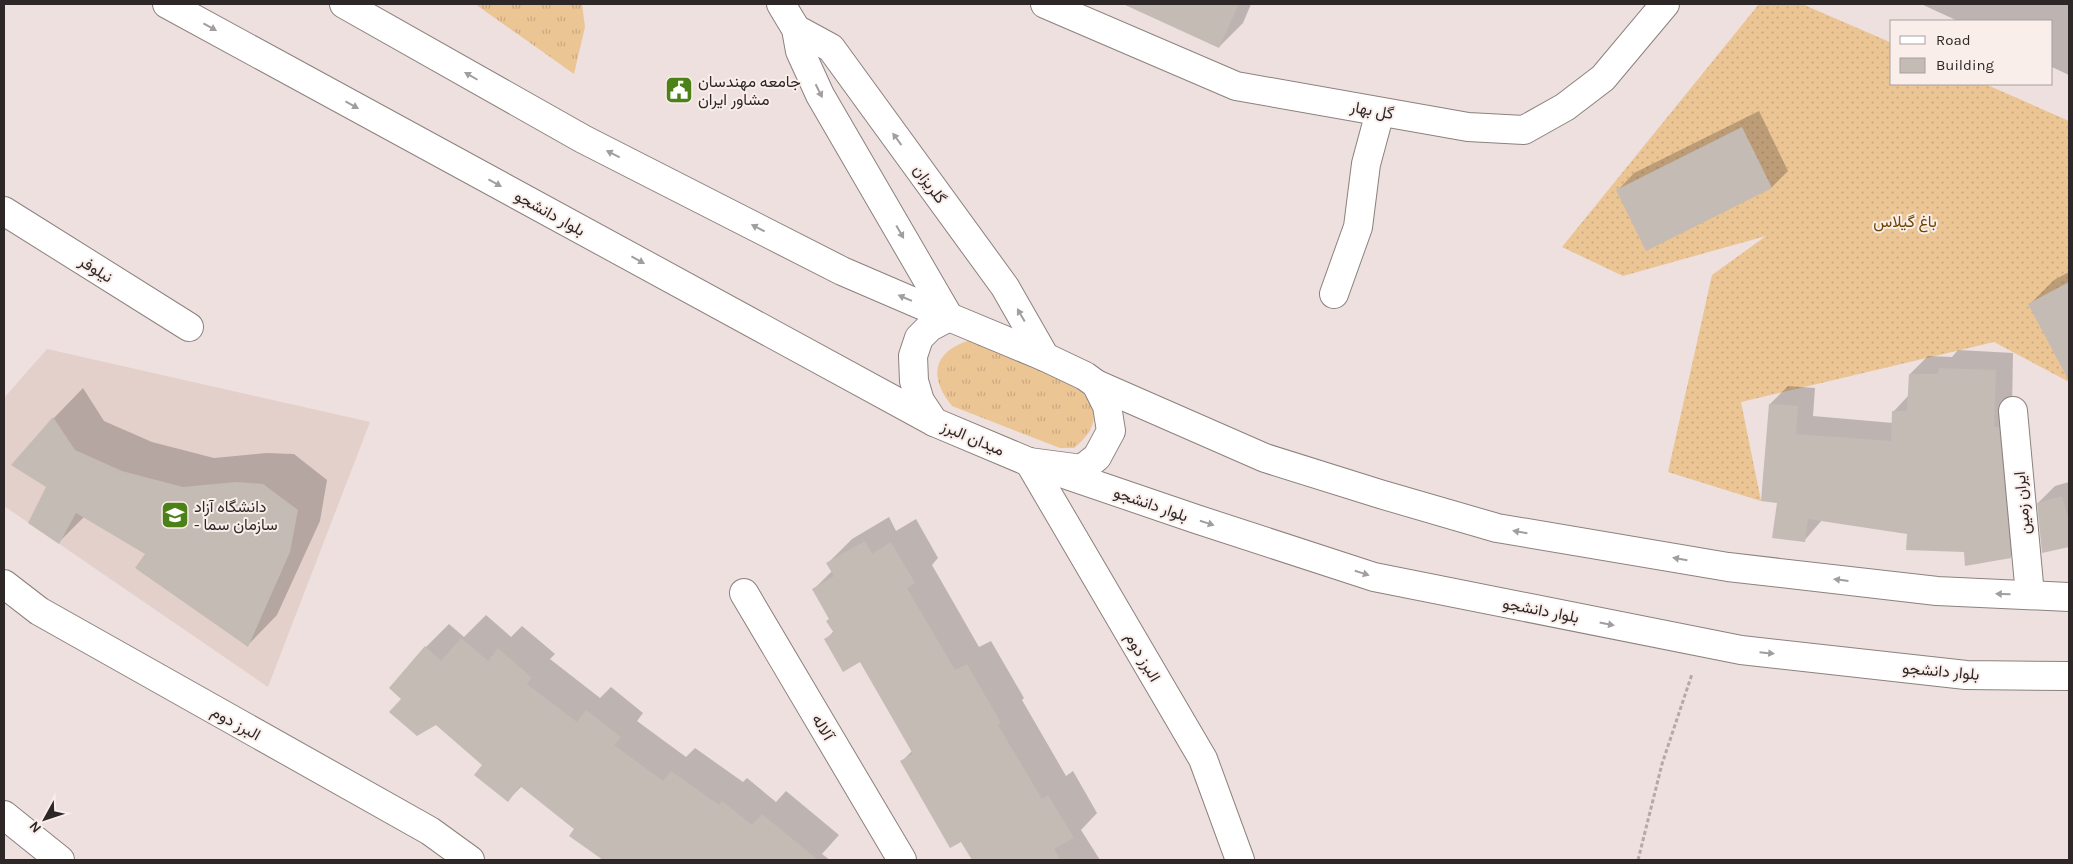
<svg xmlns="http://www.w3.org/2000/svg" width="2073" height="864" font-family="Karla,Vazirmatn,sans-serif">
<defs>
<pattern id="grass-tufts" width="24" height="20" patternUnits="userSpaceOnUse" patternTransform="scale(1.25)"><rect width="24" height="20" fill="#ecc595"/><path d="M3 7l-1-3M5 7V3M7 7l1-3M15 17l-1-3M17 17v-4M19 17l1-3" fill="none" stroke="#cba980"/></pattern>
<pattern id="garden-dots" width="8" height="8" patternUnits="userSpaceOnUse" patternTransform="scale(1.25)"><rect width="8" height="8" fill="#ecc595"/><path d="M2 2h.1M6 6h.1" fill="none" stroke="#cba980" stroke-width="1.8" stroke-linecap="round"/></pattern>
</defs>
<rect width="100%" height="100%" fill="#ede0de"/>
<!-- built -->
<polygon fill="#e3d0cb" points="47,349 370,422 268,687 4,506 4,398"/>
<!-- grass -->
<g fill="url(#grass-tufts)">
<polygon points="475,4 582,4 585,27 574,74"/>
<path d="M987 337 1081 391C1102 414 1095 430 1074 448H1060L952 406C920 367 944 342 987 337Z"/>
</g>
<!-- garden -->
<polygon fill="url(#garden-dots)" points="1759,4 1802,4 1892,43 1892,84 1985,84 2069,121 2069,382 1994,342 1741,402 1761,501 1668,472 1712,275 1766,236 1623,276 1562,247"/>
<!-- shadow -->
<g fill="#0003">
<polygon points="1126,4 1251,4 1243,23 1219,47"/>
<polygon points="1921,4 2069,4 2069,75 2052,67 2052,21 1958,21"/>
<polygon points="1759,111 1788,171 1772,187 1618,190 1634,173"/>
<polygon points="2069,272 2069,339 2053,348 2030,304 2054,280"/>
<polygon points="1958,350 2013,353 2012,410 2028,539 2010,557 1965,551 1908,533 1822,520 1804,541 1778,502 1770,404 1788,386 1815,388 1813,416 1893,423 1894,411 1909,395 1910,374 1928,356 1952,357"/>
<polygon points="83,388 104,421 152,442 214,458 266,453 294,454 327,480 320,521 277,615 248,645 146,553 84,517 59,542 48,487 13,465 54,418"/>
<polygon points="2069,482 2069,546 2043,552 2038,503 2055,486"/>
<polygon points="889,517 896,531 916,519 938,558 932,565 979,647 991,641 1024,698 1022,700 1066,776 1073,771 1097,813 1081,830 1100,860 973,860 961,840 902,761 912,751 861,660 826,639 834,631 830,618 814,589 832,571 828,563 852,539"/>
<polygon points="486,615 511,637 522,626 555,654 550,659 600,698 611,687 643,713 637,721 686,757 695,748 743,782 747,778 776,802 786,791 839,835 822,854 830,860 605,860 571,835 576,828 522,786 508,800 484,765 436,723 402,699 426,647 449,624 464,637"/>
</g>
<!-- building -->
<g fill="#c4bbb5">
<polygon points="1123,4 1239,4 1219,48"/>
<polygon points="1742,127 1772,188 1646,251 1616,190"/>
<polygon points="2069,282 2069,381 2028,304"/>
<polygon points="1939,368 1996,370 1994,427 1999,427 2011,558 1965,566 1964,552 1906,550 1907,534 1808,519 1805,542 1772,538 1777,503 1761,501 1769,404 1798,406 1796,434 1891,441 1892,411 1907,411 1909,374 1938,374"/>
<polygon points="53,417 75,450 122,471 183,487 236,482 263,484 298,510 290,552 248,647 135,568 145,554 76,513 59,544 28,523 46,487 11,465"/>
<polygon points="2062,496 2069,520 2069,547 2042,553 2037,503"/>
<polygon points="865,541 872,554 891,542 915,583 907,588 955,670 967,664 1001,723 998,725 1042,799 1048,795 1074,838 1054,849 1061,860 972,860 961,842 950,848 900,761 913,754 860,662 843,672 824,639 834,633 826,621 829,619 812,589 834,576 826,563"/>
<polygon points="461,638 488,661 498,648 532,678 527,684 577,722 586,710 621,737 614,745 663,781 671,771 719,805 722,801 752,825 762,814 818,860 603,860 569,836 574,829 520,786 508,802 474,775 482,765 436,725 417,736 389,712 401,699 389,688 425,646 441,661"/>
</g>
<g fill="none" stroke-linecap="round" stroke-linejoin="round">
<!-- minor casing -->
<g stroke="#8c817e" stroke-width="30">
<g id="minor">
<polyline points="781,4 796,29 800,51 820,95 949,317"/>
<polyline points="1045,4 1236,86 1468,127 1524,130 1565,107 1603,78 1665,4"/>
<polyline points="796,29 831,48 1005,287 1045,357"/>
<polyline points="4,211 189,327"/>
<polyline points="1334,294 1358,227 1366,164 1380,112"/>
<polyline points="2013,411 2030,595"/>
<polyline points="1029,462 1203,759 1240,860"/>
<polyline points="4,584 39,611 430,831 470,860"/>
<polyline points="744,593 902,860"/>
<polyline points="4,815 60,860"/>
</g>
</g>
<!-- major casing -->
<g stroke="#8c817e" stroke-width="30">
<g id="major">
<polyline points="167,4 934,422"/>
<polyline points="344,4 583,139 842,271 949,317"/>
<polygon points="949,317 1045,357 1085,376 1096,384 1107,406 1111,431 1097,457 1082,469 1029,462 934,422 920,401 914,381 913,356 919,338 930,327"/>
<polyline points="1096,384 1265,458 1380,494 1497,528 1728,567 1937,591 2069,597"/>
<polyline points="1029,462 1196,519 1374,577 1741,650 1966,675 2069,676"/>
</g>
</g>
<!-- path -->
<polyline stroke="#b3a9a7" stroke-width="3" stroke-dasharray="4 2.5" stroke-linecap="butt" points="1638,860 1662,764 1692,674"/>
<!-- minor -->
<use href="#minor" stroke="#fff" stroke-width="28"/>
<!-- major -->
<use href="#major" stroke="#fff" stroke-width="28"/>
</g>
<!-- one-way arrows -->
<defs><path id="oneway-solid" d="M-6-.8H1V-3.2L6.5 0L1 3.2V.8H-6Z" transform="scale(1.25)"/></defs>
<g fill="#a09e9e">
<use href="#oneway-solid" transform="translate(210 27) rotate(29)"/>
<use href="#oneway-solid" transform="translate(471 76) rotate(-150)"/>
<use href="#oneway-solid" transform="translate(819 91) rotate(63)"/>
<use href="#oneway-solid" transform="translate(352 105) rotate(29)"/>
<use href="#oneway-solid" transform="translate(897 139) rotate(-126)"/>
<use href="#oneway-solid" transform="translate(613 154) rotate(-153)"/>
<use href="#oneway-solid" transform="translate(495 183) rotate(29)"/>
<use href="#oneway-solid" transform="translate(758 228) rotate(-153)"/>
<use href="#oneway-solid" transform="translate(900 232) rotate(60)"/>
<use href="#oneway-solid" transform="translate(638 260) rotate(29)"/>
<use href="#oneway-solid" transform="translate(905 298) rotate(-157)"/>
<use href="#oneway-solid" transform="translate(1021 315) rotate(-120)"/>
<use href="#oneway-solid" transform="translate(1207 523) rotate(18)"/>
<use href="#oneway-solid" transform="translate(1520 532) rotate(-170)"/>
<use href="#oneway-solid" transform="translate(1680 559) rotate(-170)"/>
<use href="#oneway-solid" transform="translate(1362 573) rotate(17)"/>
<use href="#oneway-solid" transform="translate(1841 580) rotate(-173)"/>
<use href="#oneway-solid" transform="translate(2003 594) rotate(-178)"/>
<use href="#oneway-solid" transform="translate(1607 624) rotate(11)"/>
<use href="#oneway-solid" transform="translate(1767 653) rotate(6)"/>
</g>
<!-- icons -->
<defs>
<g id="civic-square" transform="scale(1.4375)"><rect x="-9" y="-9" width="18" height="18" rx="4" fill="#4c8117" stroke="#faeeeb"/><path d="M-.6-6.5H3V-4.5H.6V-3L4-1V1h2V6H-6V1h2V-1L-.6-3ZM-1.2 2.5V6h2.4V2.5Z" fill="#fff"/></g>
<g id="university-square" transform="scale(1.4375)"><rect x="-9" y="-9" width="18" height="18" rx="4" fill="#4c8117" stroke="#faeeeb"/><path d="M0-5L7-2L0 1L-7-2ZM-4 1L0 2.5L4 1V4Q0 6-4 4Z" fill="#fff"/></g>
</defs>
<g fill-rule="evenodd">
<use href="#civic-square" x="679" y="90"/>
<use href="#university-square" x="175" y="515"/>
</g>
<g text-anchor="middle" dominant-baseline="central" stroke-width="4" stroke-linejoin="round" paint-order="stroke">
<!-- poi labels -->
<g font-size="16" fill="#2d2827" stroke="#faeeeb" text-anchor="start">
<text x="698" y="81">جامعه مهندسان<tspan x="698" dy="18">مشاور ایران</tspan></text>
<text x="194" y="506">دانشگاه آزاد<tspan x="194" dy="18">- سازمان سما</tspan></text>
</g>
<!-- street labels -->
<g font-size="16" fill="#2d2827" stroke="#faeeeb">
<text transform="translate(1372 110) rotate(10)">گل بهار</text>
<text transform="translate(930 184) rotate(54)">گلریزان</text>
<text transform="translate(550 213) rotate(29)">بلوار دانشجو</text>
<text transform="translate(96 269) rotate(32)">نیلوفر</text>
<text transform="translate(973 438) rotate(23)">میدان البرز</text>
<text transform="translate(2022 503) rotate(-95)">ایران زمین</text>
<text transform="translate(1151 504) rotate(19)">بلوار دانشجو</text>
<text transform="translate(1541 610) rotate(11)">بلوار دانشجو</text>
<text transform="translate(1143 657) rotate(60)">البرز دوم</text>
<text transform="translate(1941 671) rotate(5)">بلوار دانشجو</text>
<text transform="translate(236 723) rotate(29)">البرز دوم</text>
<text transform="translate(823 727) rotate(59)">آلاله</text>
</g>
<!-- park labels -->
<g font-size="16" fill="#6d4601" stroke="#faeeeb">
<text x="1905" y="221">باغ گیلاس</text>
</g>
</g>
<!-- border -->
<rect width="2073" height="864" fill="none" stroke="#2d2827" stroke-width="10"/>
<!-- legend -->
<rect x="1890" y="20" width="162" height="65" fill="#faeeeb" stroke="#a89f9d"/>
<rect x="1900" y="36" width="25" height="8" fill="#ffffff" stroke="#a89f9d"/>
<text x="1936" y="45" font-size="15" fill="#2d2827">Road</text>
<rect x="1900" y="58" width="25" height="15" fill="#c4bbb5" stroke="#a89f9d"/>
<text x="1936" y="70" font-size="15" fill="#2d2827">Building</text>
<!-- north arrow -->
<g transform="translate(45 819) rotate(230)" stroke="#faeeeb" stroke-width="4" paint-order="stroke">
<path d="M0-4L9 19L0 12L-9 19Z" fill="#2d2827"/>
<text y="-8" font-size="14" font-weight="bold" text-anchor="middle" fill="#2d2827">N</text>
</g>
</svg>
